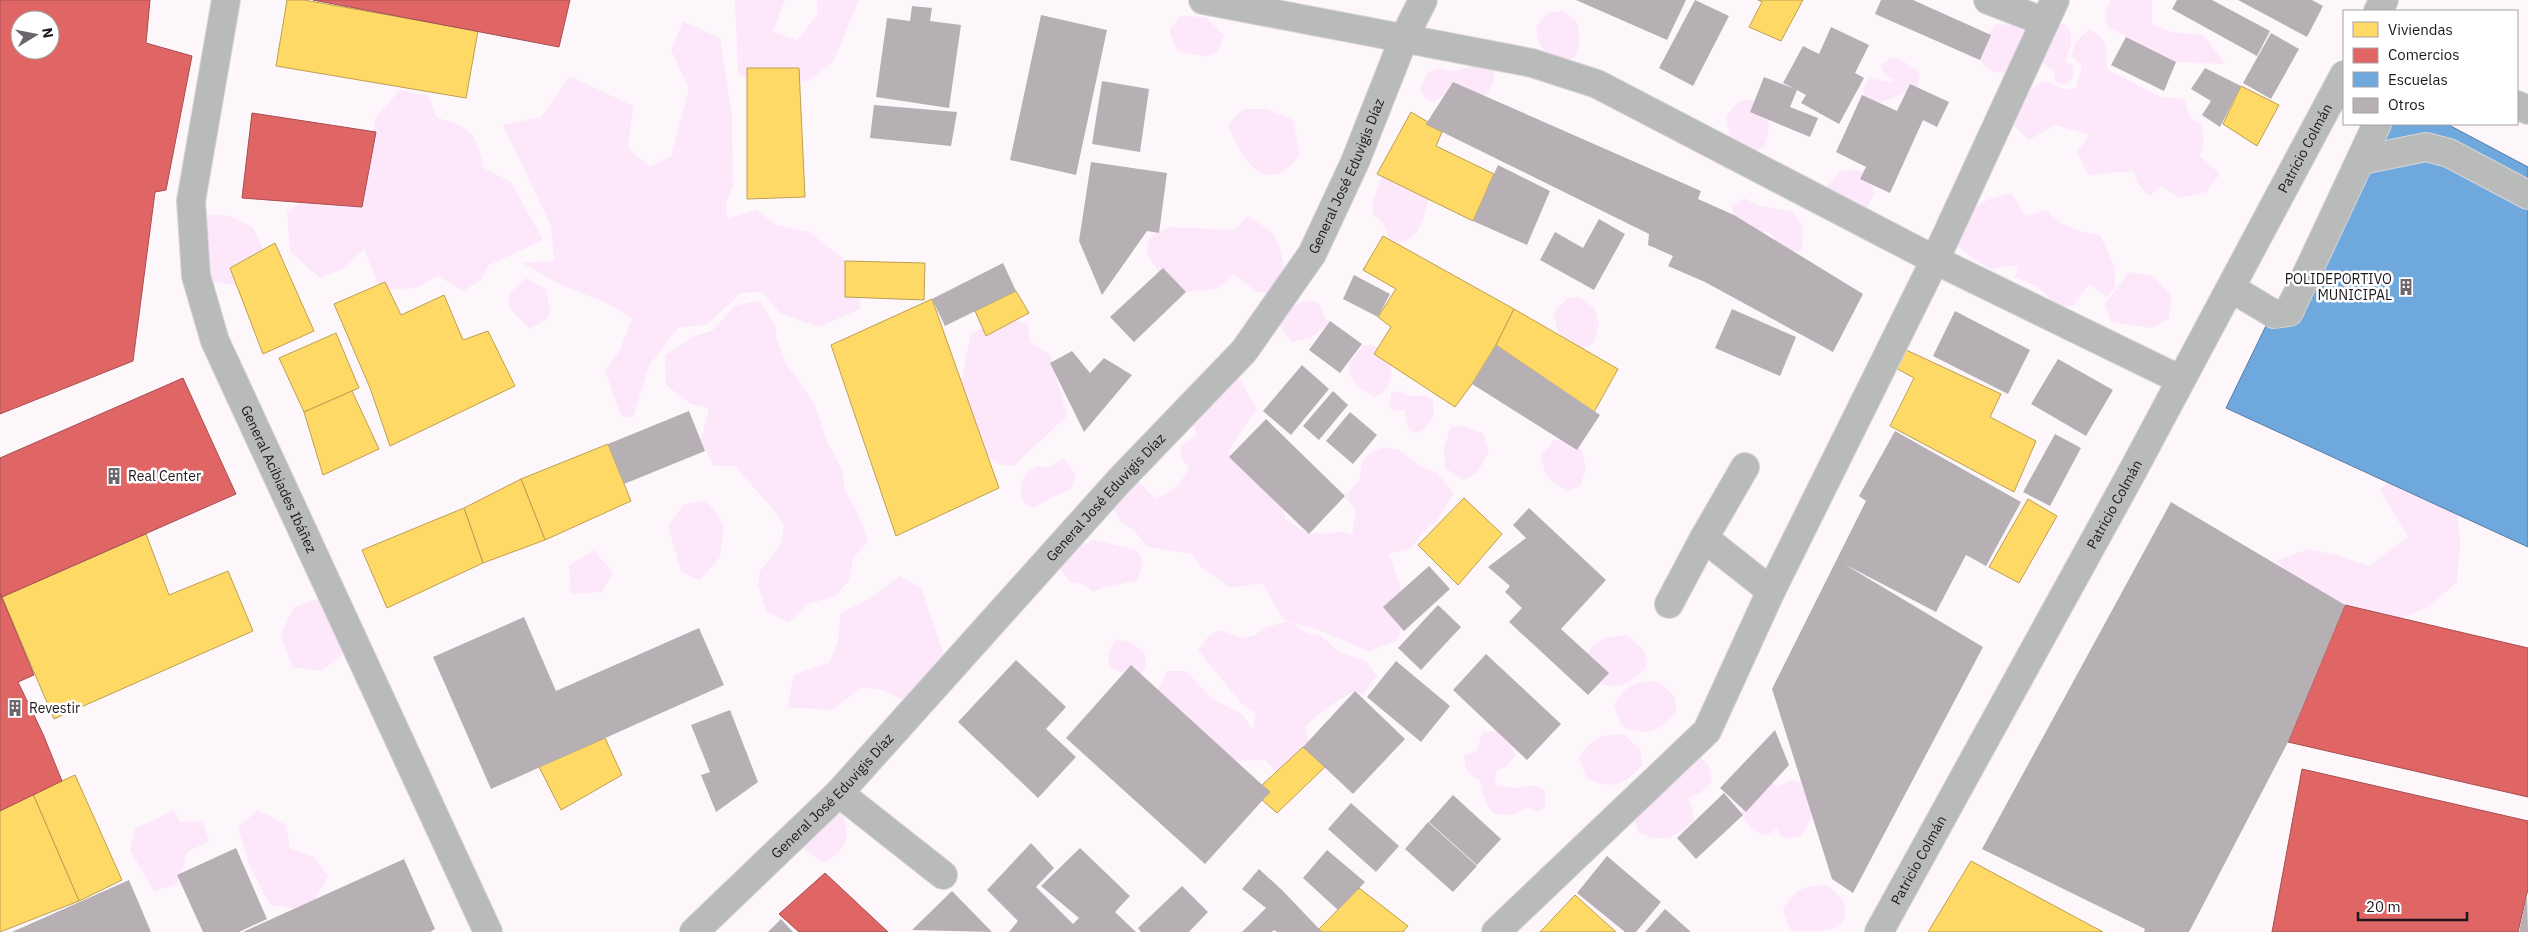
<svg xmlns="http://www.w3.org/2000/svg" width="2528" height="932" font-family="'IBM Plex Sans',sans-serif">
<rect width="100%" height="100%" fill="#fdf7fc"/>
<!-- green -->
<g fill="#fde8fb">
<polygon points="735,0 785,0 773,32 797,40 818,14 817,0 859,0 833,62 809,80 774,89 738,74"/>
<polygon points="2111,0 2152,0 2152,24 2172,32 2203,35 2225,64 2176,62 2108,27 2105,12"/>
<path d="M1563 11 1577 22 1580 40 1576 56 1563 63C1542 51 1539 51 1536 27L1549 12Z"/>
<polygon points="1181,16 1206,17 1224,36 1218,52 1205,57 1177,51 1169,30"/>
<polygon points="683,21 720,38 732,115 733,186 726,204 727,219 756,210 777,225 809,232 859,271 860,309 819,327 781,314 762,292 741,293 708,324 678,328 649,366 633,418 621,416 605,371 619,352 632,319 605,302 565,287 522,263 554,261 551,226 503,125 541,117 570,76 633,106 628,148 650,167 671,156 689,89 671,50"/>
<path d="M2053 21 2066 25C2075 38 2071 47 2065 61L2072 65 2074 74 2069 83 2061 85 2055 80 2054 71 2041 62Z"/>
<path d="M1996 24 2012 25 2023 30 2032 51C2016 67 1998 86 1980 60L1984 39Z"/>
<path d="M2089 30C2108 37 2107 50 2107 69L2160 97 2184 99 2190 118 2201 123 2204 141 2200 156 2220 174 2206 192 2180 198 2162 186 2150 196 2138 184 2134 171 2088 175 2077 152 2090 135 2055 125 2029 140 2013 125C2012 104 2013 100 2030 90 2036 86 2039 82 2047 82 2060 83 2056 92 2076 88L2082 65 2071 56 2076 41Z"/>
<polygon points="1891,58 1900,59 1920,73 1917,88 1879,103 1866,101 1863,89 1870,78 1890,82 1894,80 1885,75 1880,66"/>
<path d="M1481 60 1493 64 1494 80 1487 94 1473 100 1447 93 1434 102 1425 98 1420 90C1424 80 1427 69 1440 68 1444 68 1447 71 1451 71 1461 72 1472 65 1481 60Z"/>
<path d="M400 90 428 95 436 117C474 130 474 129 484 168L511 182 543 240 489 265 481 280 463 291 438 276 415 288 380 290 364 249 346 267 320 278 290 252 287 212 372 152 375 118Z"/>
<path d="M1752 100C1771 115 1772 123 1765 146L1753 152C1732 141 1729 140 1726 116L1739 101Z"/>
<path d="M1243 109H1267L1293 120 1300 155C1266 201 1241 159 1228 124Z"/>
<polygon points="1852,170 1861,171 1871,177 1874,194 1866,209 1824,190 1841,171"/>
<path d="M1382 175 1432 184C1425 207 1424 249 1390 241L1383 223 1374 216 1372 205Z"/>
<path d="M2011 193 2026 216 2047 210C2061 228 2078 231 2100 235L2115 268V288L2107 297 2089 284 2073 306H2057L2038 287 2015 277 2018 265 1991 269 1973 259 1952 241 1965 213 1989 199Z"/>
<polygon points="1744,198 1757,205 1793,212 1803,227 1802,250 1790,253 1779,246 1769,232 1749,233 1734,215 1731,206"/>
<polygon points="202,214 230,216 253,227 267,257 240,286 210,281"/>
<polygon points="1248,216 1272,232 1281,251 1286,276 1278,293 1257,292 1234,275 1216,289 1186,292 1166,283 1146,253 1150,237 1170,227 1235,230"/>
<polygon points="2129,272 2153,276 2172,296 2169,319 2151,328 2111,322 2105,304"/>
<polygon points="525,278 546,289 550,310 548,318 530,329 510,309 508,295"/>
<path d="M1580 297 1595 309 1599 325 1594 343 1581 349C1561 338 1557 337 1554 313L1567 298Z"/>
<path d="M759 300 776 327V338L786 364 813 401 827 441 842 470 845 490 859 516 868 542 853 558 849 580 836 596 808 604 789 622 767 612 758 585 760 571 781 544 784 525C771 504 751 486 735 466H714L701 441 709 408 689 403 666 385 665 355 694 336 712 331 735 306Z"/>
<polygon points="1305,301 1318,302 1326,320 1330,321 1313,337 1291,342 1280,326 1286,310"/>
<polygon points="1006,319 1028,323 1030,342 1050,355 1067,416 1014,466 1000,465 973,446 964,425 961,380 971,333"/>
<path d="M1363 345H1374L1389 356 1392 373 1387 390 1375 397C1357 386 1351 386 1349 364Z"/>
<path d="M1216 373 1240 379 1257 410 1236 438 1228 454 1251 459 1284 489 1285 519 1309 534 1345 532 1352 534 1356 511 1345 496 1359 481 1362 461 1372 452 1384 447 1399 450 1418 465 1437 473 1454 493 1437 521 1425 530 1411 548 1388 554C1402 585 1409 608 1397 641L1369 651 1316 629 1290 622 1308 634 1320 635 1339 652 1366 661 1377 676 1363 695 1354 691 1331 705 1305 726 1310 744 1284 780 1265 760 1236 761 1176 712 1158 690 1167 671H1186L1213 699 1242 714 1253 729 1256 714 1242 704 1198 650 1208 637 1219 630 1242 638 1255 635 1264 628 1287 621 1284 620 1262 583 1231 588 1200 566 1192 554 1148 547 1133 530 1120 521 1110 503 1137 480 1155 498C1175 491 1179 486 1189 468L1181 458V445L1197 435 1189 414Z"/>
<path d="M1400 391C1404 393 1409 396 1413 396 1421 398 1426 392 1433 400L1434 415 1424 430 1415 433 1408 427 1404 410 1395 411 1389 406 1391 393Z"/>
<polygon points="1461,426 1483,433 1489,452 1477,473 1464,480 1445,468 1444,447 1451,427"/>
<path d="M1568 439 1582 451 1586 468 1581 485 1569 491C1548 480 1545 479 1541 455L1554 440Z"/>
<path d="M1063 459 1076 474 1070 490C1056 494 1046 502 1032 508L1023 502C1019 485 1020 475 1037 466L1046 468Z"/>
<polygon points="2396,476 2457,507 2460,543 2457,582 2428,607 2384,627 2340,618 2276,561 2308,549 2336,555 2369,566 2408,537 2380,490"/>
<polygon points="706,500 724,525 720,557 700,580 681,572 668,526 683,505"/>
<path d="M1095 540 1137 550 1143 562 1138 580C1122 585 1107 584 1093 592L1082 584 1070 582 1060 568 1064 552Z"/>
<polygon points="594,550 613,573 602,592 571,594 569,566"/>
<polygon points="900,576 921,588 945,658 909,702 884,691 863,687 832,710 787,707 794,675 830,662 838,641 841,613 871,598"/>
<polygon points="317,599 343,600 348,650 322,671 292,667 281,634 294,607"/>
<path d="M1627 635 1644 650 1647 667C1627 686 1617 691 1591 680L1583 659C1596 639 1603 637 1627 635Z"/>
<polygon points="1115,639 1131,642 1145,654 1146,663 1142,675 1119,672 1109,666 1108,655"/>
<path d="M1658 681 1674 696 1677 712C1657 732 1648 737 1621 726L1614 705C1626 684 1634 682 1658 681Z"/>
<path d="M1497 731 1509 742 1515 755 1506 767 1496 771 1495 786 1520 788 1533 785 1544 789 1546 806 1537 812 1527 807 1513 815 1493 814 1484 798 1480 781C1468 775 1465 769 1464 756L1477 751 1482 733Z"/>
<path d="M1623 734 1640 749 1643 765C1623 785 1613 790 1587 779L1579 758C1592 738 1599 735 1623 734Z"/>
<path d="M1692 750 1709 765 1712 782 1700 793 1688 799 1691 803 1694 820C1675 838 1664 844 1639 833L1631 812Z"/>
<path d="M1789 781 1801 782C1818 804 1816 813 1801 836L1787 838 1780 836 1777 829 1765 836C1752 831 1747 825 1741 813L1747 796 1768 782 1778 786Z"/>
<polygon points="174,810 180,822 203,821 209,841 186,853 184,866 176,885 154,891 130,850 135,829"/>
<polygon points="258,810 286,825 290,848 315,857 328,876 309,911 270,905 251,869 238,827"/>
<path d="M828 812 843 813C850 840 848 848 823 863L799 844Z"/>
<path d="M1827 885 1843 899 1846 916C1843 920 1839 925 1835 928 1825 932 1801 932 1790 930L1783 909C1796 888 1803 886 1827 885Z"/>
</g>
<!-- homes -->
<g fill="#ffd966" stroke="#bc9f50">
<polygon points="287,0 304,0 478,31 466,98 276,66"/>
<polygon points="1758,0 1803,0 1781,41 1749,27 1762,2"/>
<polygon points="747,68 799,68 805,197 747,199"/>
<polygon points="2241,86 2279,105 2257,146 2223,124"/>
<polygon points="1411,112 1428,122 1426,124 1442,132 1436,146 1494,174 1473,221 1377,174"/>
<polygon points="1383,236 1514,309 1496,345 1472,384 1455,407 1374,354 1391,327 1378,317 1396,289 1363,270"/>
<polygon points="275,243 314,331 263,354 230,268"/>
<polygon points="845,261 925,263 924,300 845,297"/>
<polygon points="385,282 401,315 444,295 463,340 488,331 515,386 390,446 370,388 334,304"/>
<polygon points="1016,291 1029,313 986,336 975,311"/>
<polygon points="932,299 999,488 896,536 831,345"/>
<polygon points="1514,309 1618,369 1594,412 1496,345"/>
<polygon points="336,333 359,388 304,412 279,358"/>
<polygon points="1904,349 2001,394 1990,417 2036,441 2014,492 1890,426 1914,378 1894,367"/>
<polygon points="352,391 379,449 323,475 304,412"/>
<polygon points="608,444 631,501 545,540 521,479"/>
<polygon points="521,479 545,540 483,563 464,508"/>
<polygon points="1464,498 1502,534 1458,585 1418,545"/>
<polygon points="2028,499 2057,516 2019,583 1989,567"/>
<polygon points="464,508 483,563 387,608 362,550"/>
<polygon points="146,534 169,595 228,571 253,631 54,719 2,597"/>
<polygon points="605,738 622,775 561,810 539,767"/>
<polygon points="1303,747 1325,767 1277,813 1262,800 1270,792 1262,785"/>
<polygon points="75,775 122,880 79,901 33,794"/>
<polygon points="33,794 79,901 0,932 0,810"/>
<polygon points="1971,861 2103,932 1928,932"/>
<polygon points="1359,888 1408,926 1403,932 1322,932 1319,929"/>
<polygon points="1575,895 1616,932 1540,932"/>
</g>
<!-- shops -->
<g fill="#e06666" stroke="#a64e50" fill-rule="evenodd">
<path d="M0 0H150L146 43 192 56 166 190 155 192 133 361 0 414ZM20 20H50V50H20Z"/>
<polygon points="313,0 570,0 559,47"/>
<polygon points="252,113 376,132 362,207 242,198"/>
<polygon points="183,378 236,494 2,597 0,593 0,458"/>
<polygon points="0,593 34,675 18,682 43,734 62,781 0,811"/>
<polygon points="2345,605 2528,648 2528,797 2288,742"/>
<polygon points="2302,769 2528,821 2528,889 2518,932 2272,932"/>
<polygon points="825,873 888,932 799,932 779,914"/>
</g>
<!-- schools -->
<polygon fill="#6fa8dc" stroke="#577ca3" points="2364,124 2447,124 2528,167 2528,547 2226,408"/>
<!-- building -->
<g fill="#b6b0b5">
<polygon points="1576,0 1686,0 1667,40"/>
<polygon points="1695,0 1729,16 1693,86 1659,68"/>
<polygon points="1881,0 1913,0 1991,35 1980,60 1875,14"/>
<polygon points="2177,0 2212,0 2270,31 2257,56 2172,9"/>
<polygon points="2238,0 2312,0 2323,6 2307,37"/>
<polygon points="912,6 932,8 930,21 961,25 949,108 876,97 887,18 910,21"/>
<polygon points="1041,15 1107,30 1076,175 1010,160"/>
<polygon points="1831,27 1869,45 1855,73 1864,78 1839,124 1801,103 1806,95 1797,90 1790,107 1818,118 1810,137 1750,112 1764,77 1795,89 1783,83 1803,46 1819,54"/>
<polygon points="2271,33 2299,49 2271,99 2243,83"/>
<polygon points="2126,37 2176,62 2164,91 2111,65"/>
<polygon points="2205,68 2241,86 2220,127 2202,115 2211,101 2191,89"/>
<polygon points="1102,81 1149,89 1140,152 1092,144"/>
<polygon points="1453,82 1701,191 1698,199 1734,215 1863,294 1833,352 1705,282 1668,266 1673,256 1648,245 1649,234 1426,124"/>
<polygon points="1910,84 1949,102 1937,127 1923,120 1890,193 1860,179 1866,167 1836,152 1862,95 1897,111"/>
<polygon points="874,105 957,112 951,146 870,138"/>
<polygon points="1091,162 1167,173 1159,233 1147,231 1102,295 1079,241"/>
<polygon points="1498,165 1550,191 1527,245 1473,221"/>
<polygon points="1599,219 1625,234 1594,290 1540,260 1555,232 1583,248"/>
<polygon points="1003,263 1016,291 945,326 932,299"/>
<polygon points="1163,268 1186,292 1134,342 1110,317"/>
<polygon points="1354,275 1390,294 1378,317 1343,299"/>
<polygon points="1732,309 1796,337 1780,376 1715,348"/>
<polygon points="1955,311 2030,350 2008,394 1933,356"/>
<polygon points="1330,321 1362,344 1340,373 1309,350"/>
<polygon points="1496,345 1600,415 1577,450 1472,384"/>
<polygon points="1072,351 1090,373 1104,358 1132,375 1084,432 1050,363"/>
<polygon points="2058,359 2113,390 2086,436 2031,404"/>
<polygon points="1302,365 1329,389 1291,435 1263,411"/>
<polygon points="1333,391 1348,405 1319,440 1303,426"/>
<polygon points="689,411 705,451 624,484 608,444"/>
<polygon points="1350,412 1377,435 1353,464 1326,441"/>
<polygon points="1266,419 1345,496 1309,534 1229,457"/>
<polygon points="1895,431 2021,502 1986,566 1966,555 1936,612 1844,564 1983,647 1853,893 1832,879 1772,689 1866,501 1859,496"/>
<polygon points="2055,434 2081,448 2050,506 2023,492"/>
<polygon points="2171,502 2345,605 2288,742 2189,932 2144,932 2145,929 1982,849"/>
<polygon points="1529,508 1606,580 1561,629 1609,673 1588,695 1509,622 1522,608 1505,592 1510,586 1488,567 1526,538 1513,525"/>
<polygon points="1429,566 1450,589 1404,631 1383,607"/>
<polygon points="1438,605 1461,627 1421,670 1398,648"/>
<polygon points="524,617 556,691 699,628 724,685 491,789 433,657"/>
<polygon points="1486,654 1561,724 1527,760 1453,690"/>
<polygon points="1016,660 1066,707 1046,729 1076,757 1038,798 958,722"/>
<polygon points="1396,661 1450,706 1421,742 1367,697"/>
<polygon points="1131,665 1270,792 1205,864 1066,738"/>
<polygon points="1355,691 1405,739 1353,794 1303,747"/>
<polygon points="730,710 758,782 716,812 701,775 710,772 691,725"/>
<polygon points="1775,730 1789,765 1746,812 1720,788"/>
<polygon points="1724,793 1743,815 1696,859 1677,838"/>
<polygon points="1453,795 1501,839 1477,865 1429,822"/>
<polygon points="1351,803 1399,846 1376,872 1328,829"/>
<polygon points="1428,822 1477,866 1453,892 1405,849"/>
<polygon points="1031,843 1054,868 1036,887 1073,924 1079,918 1041,886 1080,848 1130,896 1115,912 1136,932 1009,932 1018,921 987,890"/>
<polygon points="236,848 267,919 239,932 203,932 177,875"/>
<polygon points="1327,850 1365,882 1338,910 1303,878"/>
<polygon points="1607,856 1661,902 1636,932 1625,932 1577,893"/>
<polygon points="404,859 435,929 430,932 243,932"/>
<polygon points="1259,869 1283,891 1322,932 1277,932 1274,930 1272,932 1242,932 1266,908 1242,889"/>
<polygon points="129,880 151,932 12,932"/>
<polygon points="1182,886 1208,912 1189,932 1141,932 1138,928"/>
<polygon points="952,891 992,932 912,930"/>
<polygon points="2527,894 2528,932 2519,932"/>
<polygon points="1665,909 1691,932 1645,932"/>
<polygon points="781,919 793,932 768,932"/>
</g>
<g fill="none" stroke-linecap="round" stroke-linejoin="round">
<!-- minor casing -->
<g stroke="#d9d4d8" stroke-width="30">
<g id="minor">
<path id="s1" d="M226 0 191 201 196 276 215 341 488 932"/>
<polyline points="1203,0 1532,63 1597,84 1935,260 2181,380"/>
<polyline points="1988,0 2045,22"/>
<polyline points="2378,11 2384,0"/>
<polyline points="2517,105 2528,110"/>
<polyline points="2362,160 2426,147 2449,153 2528,195"/>
<polyline points="2231,288 2274,314 2289,312 2377,124"/>
<polyline points="1745,467 1704,538 1771,591"/>
<polyline points="1669,604 1704,538"/>
<polyline points="839,793 943,875"/>
<path id="s2" d="M694 932 839 793 1119 481 1244 351 1312 254 1355 162 1404 38 1423 0"/>
<polyline points="1496,932 1707,731 1771,591 1935,260 2055,0"/>
<path id="s3" d="M1879 932 2131 474 2344 75"/>
</g>
</g>
<!-- minor -->
<use href="#minor" stroke="#b9bbbb" stroke-width="28"/>
</g>
<!-- icons -->
<defs>
<g id="building-bare" transform="scale(1.35)"><path d="M-4-6H4V6H1V3H-1V6H-4ZM-2.5-4.3h1.7v1.8h-1.7ZM.8-4.3h1.7v1.8H.8ZM-2.5-1h1.7V.8h-1.7ZM.8-1h1.7V.8H.8Z" fill="#6d656c" stroke="#fff" stroke-width="2.5" paint-order="stroke"/></g>
</defs>
<g fill-rule="evenodd">
<use href="#building-bare" x="2406" y="287"/>
<use href="#building-bare" x="114" y="476"/>
<use href="#building-bare" x="15" y="708"/>
</g>
<g text-anchor="middle" dominant-baseline="central" stroke-width="5" stroke-linejoin="round" paint-order="stroke">
<!-- street labels -->
<g font-size="14" fill="#1f171e" stroke="#fff">
<text stroke="none"><textPath href="#s3" startOffset="892">Patricio Colmán</textPath></text>
<text stroke="none"><textPath href="#s2" startOffset="1004">General José Eduvigis Díaz</textPath></text>
<text stroke="none"><textPath href="#s1" startOffset="499">General Acibiades Ibáñez</textPath></text>
<text stroke="none"><textPath href="#s2" startOffset="599">General José Eduvigis Díaz</textPath></text>
<text stroke="none"><textPath href="#s3" startOffset="488">Patricio Colmán</textPath></text>
<text stroke="none"><textPath href="#s2" startOffset="194">General José Eduvigis Díaz</textPath></text>
<text stroke="none"><textPath href="#s3" startOffset="82">Patricio Colmán</textPath></text>
</g>
<!-- poi labels -->
<g font-size="14" fill="#1f171e" stroke="#fff" text-anchor="start">
<text x="2392" y="279" text-anchor="end">POLIDEPORTIVO<tspan x="2392" dy="16">MUNICIPAL</tspan></text>
<text x="128" y="476">Real Center</text>
<text x="29" y="708">Revestir</text>
</g>
</g>
<!-- legend -->
<rect x="2343" y="10" width="175" height="115" fill="#ffffff" stroke="#a5a2a5"/>
<rect x="2353" y="22" width="25" height="15" fill="#ffd966" stroke="#a5a2a5"/>
<text x="2388" y="35" font-size="15" fill="#1f171e">Viviendas</text>
<rect x="2353" y="48" width="25" height="15" fill="#e06666" stroke="#a5a2a5"/>
<text x="2388" y="60" font-size="15" fill="#1f171e">Comercios</text>
<rect x="2353" y="72" width="25" height="15" fill="#6fa8dc" stroke="#a5a2a5"/>
<text x="2388" y="85" font-size="15" fill="#1f171e">Escuelas</text>
<rect x="2353" y="98" width="25" height="15" fill="#b6b0b5" stroke="#a5a2a5"/>
<text x="2388" y="110" font-size="15" fill="#1f171e">Otros</text>
<!-- north arrow -->
<g transform="translate(35 35) rotate(80)"><circle r="24" fill="#ffffff" stroke="#a5a2a5"/>
<path d="M0-4L9 19L0 12L-9 19Z" fill="#6d656c"/>
<text y="-8" font-size="14" font-weight="bold" text-anchor="middle" fill="#1f171e">N</text>
</g>
<!-- scale -->
<path d="M2358 912v8h109v-8" fill="none" stroke="#1f171e" stroke-width="2.5"/>
<text x="2366" y="912" font-size="15" fill="#1f171e" stroke="#ffffff" stroke-width="4" paint-order="stroke">20 m</text>
</svg>
